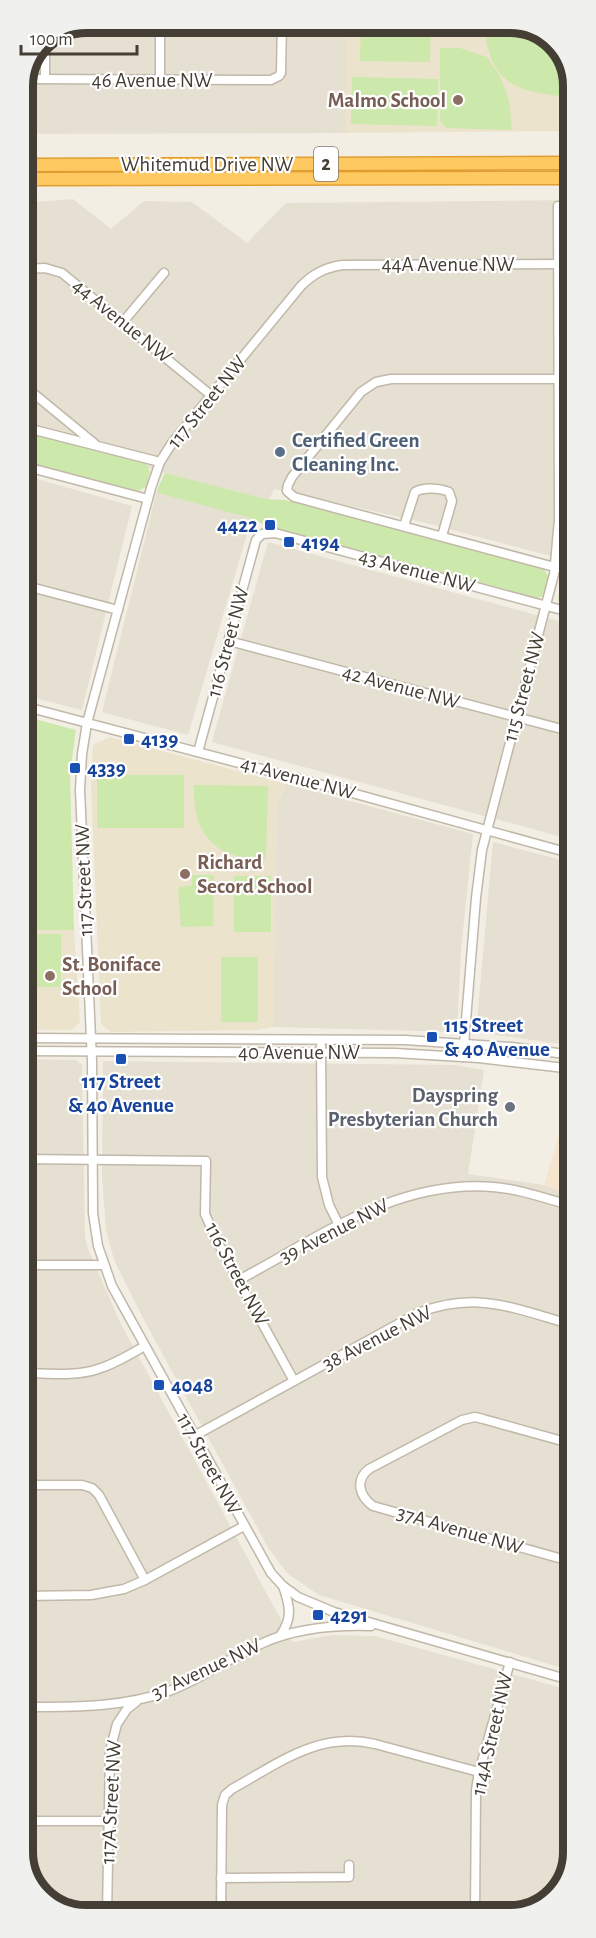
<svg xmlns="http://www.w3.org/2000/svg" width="596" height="1938" font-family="'Alegreya Sans',sans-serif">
<rect width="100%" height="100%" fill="#f2eee4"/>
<!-- residential -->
<g fill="#e6e0d2">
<polygon points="86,23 346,23 346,133 23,134 23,82 41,41"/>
<polygon points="73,199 111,229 144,201 192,202 247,243 286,203 572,200 573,562 426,523 274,489 269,500 165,473 23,431 23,203"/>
<polygon points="23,475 132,506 82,710 23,695"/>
<polygon points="157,490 252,517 188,735 102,712"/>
<polygon points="268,542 573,625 573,840 212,742"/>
<polygon points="287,784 473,834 461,950 457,1032 273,1027 277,804"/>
<polygon points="493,842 573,863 573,1046 476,1032"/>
<polygon points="23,1059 76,1060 82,1065 85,1236 88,1249 121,1324 293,1642 332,1635 375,1636 573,1691 573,1852 558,1894 523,1914 78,1915 44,1900 24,1865"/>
<polygon points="103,1061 455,1065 484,1070 468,1174 544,1185 573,1196 573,1656 569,1670 319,1595 287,1573 269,1549 144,1320 114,1260 106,1230 102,1176"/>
</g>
<!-- commercial -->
<polygon fill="#f5e4ce" points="573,1090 573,1196 544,1185"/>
<!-- education -->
<g fill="#ece3cd">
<polygon points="346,23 518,23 552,38 570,70 569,131 346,133"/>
<polygon points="110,737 287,784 277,804 273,1027 257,1030 111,1032 101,1024 91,787 93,745"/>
<polygon points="23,930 74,930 80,1022 72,1030 23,1030"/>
</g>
<!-- green -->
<g fill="#cde8ab">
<polygon points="361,23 431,23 430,62 360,61"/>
<path d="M484 23H518L552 38 560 53 561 96C510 92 488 77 484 23Z"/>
<polygon points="440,48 460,48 487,57 500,76 509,100 512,130 446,128 440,121"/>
<polygon points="352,77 438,79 437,126 351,124"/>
<polygon points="23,431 146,464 150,472 146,487 138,491 23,461"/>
<path d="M165 473 266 499 285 500 544 569 548 576C547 584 547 596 538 598L265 525 247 517 158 493 157 490Z"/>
<polygon points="565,575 573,577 573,607 561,604 558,600 561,581"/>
<polygon points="23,716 76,730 70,774 74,930 23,930"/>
<rect x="97" y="775" width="87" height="53"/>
<path d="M194 785 268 786 266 859C216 860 192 835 194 785Z"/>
<polygon points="192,875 214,875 213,926 181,927 178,887 192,886"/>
<rect x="234" y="876" width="37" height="56"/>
<rect x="23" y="934" width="38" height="53"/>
<rect x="221" y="957" width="37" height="65"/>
</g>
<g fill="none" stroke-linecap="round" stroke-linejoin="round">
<!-- minor casing -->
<g stroke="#c1b8a9" stroke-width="11">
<g id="minor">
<polyline points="45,39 45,79"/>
<polyline points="24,79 271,80 279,76 281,73 282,23"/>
<polyline points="160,80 160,23"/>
<path d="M572 264 342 265C324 268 313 274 301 286L172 443 160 462 151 488 87 723 82 754 80 790 92 1061 93 1213 98 1246 112 1286 271 1573 283 1586 298 1597 334 1612 573 1681"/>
<polyline points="23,269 45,268 62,273 212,396"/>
<polyline points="123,322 164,273"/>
<polyline points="559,379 391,379 376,382 361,392 292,477 288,485 287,491 294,497 573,572"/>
<polyline points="23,386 33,393 95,444"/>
<polyline points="23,427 160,462"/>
<polyline points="23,466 148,499"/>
<path d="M404 526 415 492C424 487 440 488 449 492L452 501 442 536"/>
<polyline points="23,585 118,610"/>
<polyline points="229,641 573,732"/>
<polyline points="23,706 345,791 573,854"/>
<polyline points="198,752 256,540 262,534 275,533 573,613"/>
<polyline points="23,1038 405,1040 511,1047 573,1055"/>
<polyline points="321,1046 322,1177 329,1205 339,1225"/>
<polyline points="23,1051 395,1053 479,1058 573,1069"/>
<polyline points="463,1057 476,898 482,850 554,574 559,520 558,206"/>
<polyline points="23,1159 206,1161 205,1214 217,1241 294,1381"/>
<polyline points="23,1265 104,1265"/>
<path d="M239 1280C319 1237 398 1179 493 1187 520 1189 547 1199 573 1206"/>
<path d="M23 1373C47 1373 75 1377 98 1369 115 1364 130 1354 145 1346"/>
<path d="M194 1436 418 1313C478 1290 515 1309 573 1325"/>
<path d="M573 1444 483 1419 475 1417 462 1420 369 1469C355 1480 359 1496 373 1506L573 1562"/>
<polyline points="24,1485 82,1485 92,1488 99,1495 145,1580"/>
<polyline points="24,1596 91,1595 124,1589 145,1580 244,1526"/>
<path d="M280 1636C293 1618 290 1606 283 1586"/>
<path d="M24 1707C73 1707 121 1708 169 1691 202 1679 230 1657 263 1643 296 1628 335 1625 371 1626"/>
<polyline points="24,1821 108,1821"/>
<polyline points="221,1878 349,1877 349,1865"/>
<polyline points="475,1914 476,1790 479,1772 510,1662"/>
<polyline points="107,1915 110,1751 117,1724 127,1709 136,1702"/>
<path d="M221 1915 222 1805 225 1795 232 1789C279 1763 319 1731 375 1744L479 1772"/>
</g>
</g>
<!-- highway casing -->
<g stroke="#e09d30" stroke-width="15">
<g id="highway">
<polyline points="23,165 572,163"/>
<polyline points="23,179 572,178"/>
</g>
</g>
<!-- minor -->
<use href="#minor" stroke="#fff" stroke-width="8"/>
<!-- highway -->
<use href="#highway" stroke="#ffc962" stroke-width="12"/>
</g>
<!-- markers -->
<g fill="#8d6e63" stroke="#fff" stroke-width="2">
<circle cx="458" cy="100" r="6"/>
<circle cx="185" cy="874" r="6"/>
<circle cx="50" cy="976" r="6"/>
</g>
<circle fill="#5c6f8a" stroke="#fff" stroke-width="2" cx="280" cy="452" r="6"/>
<g fill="#1a4fb4" stroke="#fff" stroke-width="2">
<rect x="264" y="519" width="12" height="12" rx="3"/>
<rect x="283" y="536" width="12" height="12" rx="3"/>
<rect x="123" y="733" width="12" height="12" rx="3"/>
<rect x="69" y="762" width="12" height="12" rx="3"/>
<rect x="426" y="1031" width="12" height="12" rx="3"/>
<rect x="115" y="1053" width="12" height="12" rx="3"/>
<rect x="153" y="1379" width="12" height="12" rx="3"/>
<rect x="312" y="1609" width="12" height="12" rx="3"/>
</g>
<circle fill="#6b7280" stroke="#fff" stroke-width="2" cx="510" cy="1107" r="6"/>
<g text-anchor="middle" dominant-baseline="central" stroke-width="4.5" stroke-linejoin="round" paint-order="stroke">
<!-- shield labels -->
<rect fill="#fff" stroke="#7c7871" stroke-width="1.5" x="314" y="147" width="24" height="34" rx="4.5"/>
<g font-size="20" font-weight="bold" fill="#443e34">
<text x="326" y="164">2</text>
</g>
<!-- street labels -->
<g font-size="21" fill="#443e34" stroke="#fff">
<text x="152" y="80">46 Avenue NW</text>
<text x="207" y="164">Whitemud Drive NW</text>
<text x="448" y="264">44A Avenue NW</text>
<text transform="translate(122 321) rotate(39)">44 Avenue NW</text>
<text transform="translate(207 402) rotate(-51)">117 Street NW</text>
<text transform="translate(417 571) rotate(15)">43 Avenue NW</text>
<text transform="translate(228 642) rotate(-75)">116 Street NW</text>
<text transform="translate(401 687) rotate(15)">42 Avenue NW</text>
<text transform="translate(524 687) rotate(-75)">115 Street NW</text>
<text transform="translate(298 778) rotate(15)">41 Avenue NW</text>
<text transform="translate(84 880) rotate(-92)">117 Street NW</text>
<text x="299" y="1052">40 Avenue NW</text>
<text transform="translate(334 1231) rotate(-27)">39 Avenue NW</text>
<text transform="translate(237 1274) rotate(62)">116 Street NW</text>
<text transform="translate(377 1338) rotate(-27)">38 Avenue NW</text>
<text transform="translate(209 1464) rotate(61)">117 Street NW</text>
<text transform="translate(460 1530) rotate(16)">37A Avenue NW</text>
<text transform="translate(206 1669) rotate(-25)">37 Avenue NW</text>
<text transform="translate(492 1734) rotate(-77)">114A Street NW</text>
<text transform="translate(111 1802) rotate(-87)">117A Street NW</text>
</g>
<!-- education labels -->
<g font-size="21" font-weight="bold" fill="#785e54" stroke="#fff" text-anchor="start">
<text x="446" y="100" text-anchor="end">Malmo School</text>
<text x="197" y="862">Richard<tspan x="197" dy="24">Secord School</tspan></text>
<text x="62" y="964">St. Boniface<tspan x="62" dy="24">School</tspan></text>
</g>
<!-- service labels -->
<g font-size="21" font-weight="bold" fill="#4e5e75" stroke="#fff" text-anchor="start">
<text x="292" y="440">Certified Green<tspan x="292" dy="24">Cleaning Inc.</tspan></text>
</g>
<!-- transit labels -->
<g font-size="21" font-weight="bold" fill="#164399" stroke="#fff" text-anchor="start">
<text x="258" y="525" text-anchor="end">4422</text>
<text x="301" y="542">4194</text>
<text x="141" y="739">4139</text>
<text x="87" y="768">4339</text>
<text x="444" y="1025">115 Street<tspan x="444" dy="24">&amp; 40 Avenue</tspan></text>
<text x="121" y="1081" text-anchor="middle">117 Street<tspan x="121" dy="24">&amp; 40 Avenue</tspan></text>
<text x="171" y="1385">4048</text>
<text x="330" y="1615">4291</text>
</g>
<!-- worship labels -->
<g font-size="21" font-weight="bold" fill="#5b616d" stroke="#fff" text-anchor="end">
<text x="498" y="1095">Dayspring<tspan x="498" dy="24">Presbyterian Church</tspan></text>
</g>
</g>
<!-- crop -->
<path d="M0 0H596V1938H0ZM86 33H510A53 53 0 0 1 563 86V1852A53 53 0 0 1 510 1905H86A53 53 0 0 1 33 1852V86A53 53 0 0 1 86 33Z" fill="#f0f0ef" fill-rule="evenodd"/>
<path fill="none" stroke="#443e34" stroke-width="8" d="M86 33H510A53 53 0 0 1 563 86V1852A53 53 0 0 1 510 1905H86A53 53 0 0 1 33 1852V86A53 53 0 0 1 86 33Z"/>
<!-- scale -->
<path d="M21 45v9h116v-9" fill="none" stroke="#443e34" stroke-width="3"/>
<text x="30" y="45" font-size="18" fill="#443e34" stroke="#ffffff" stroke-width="4.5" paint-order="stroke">100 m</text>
</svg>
